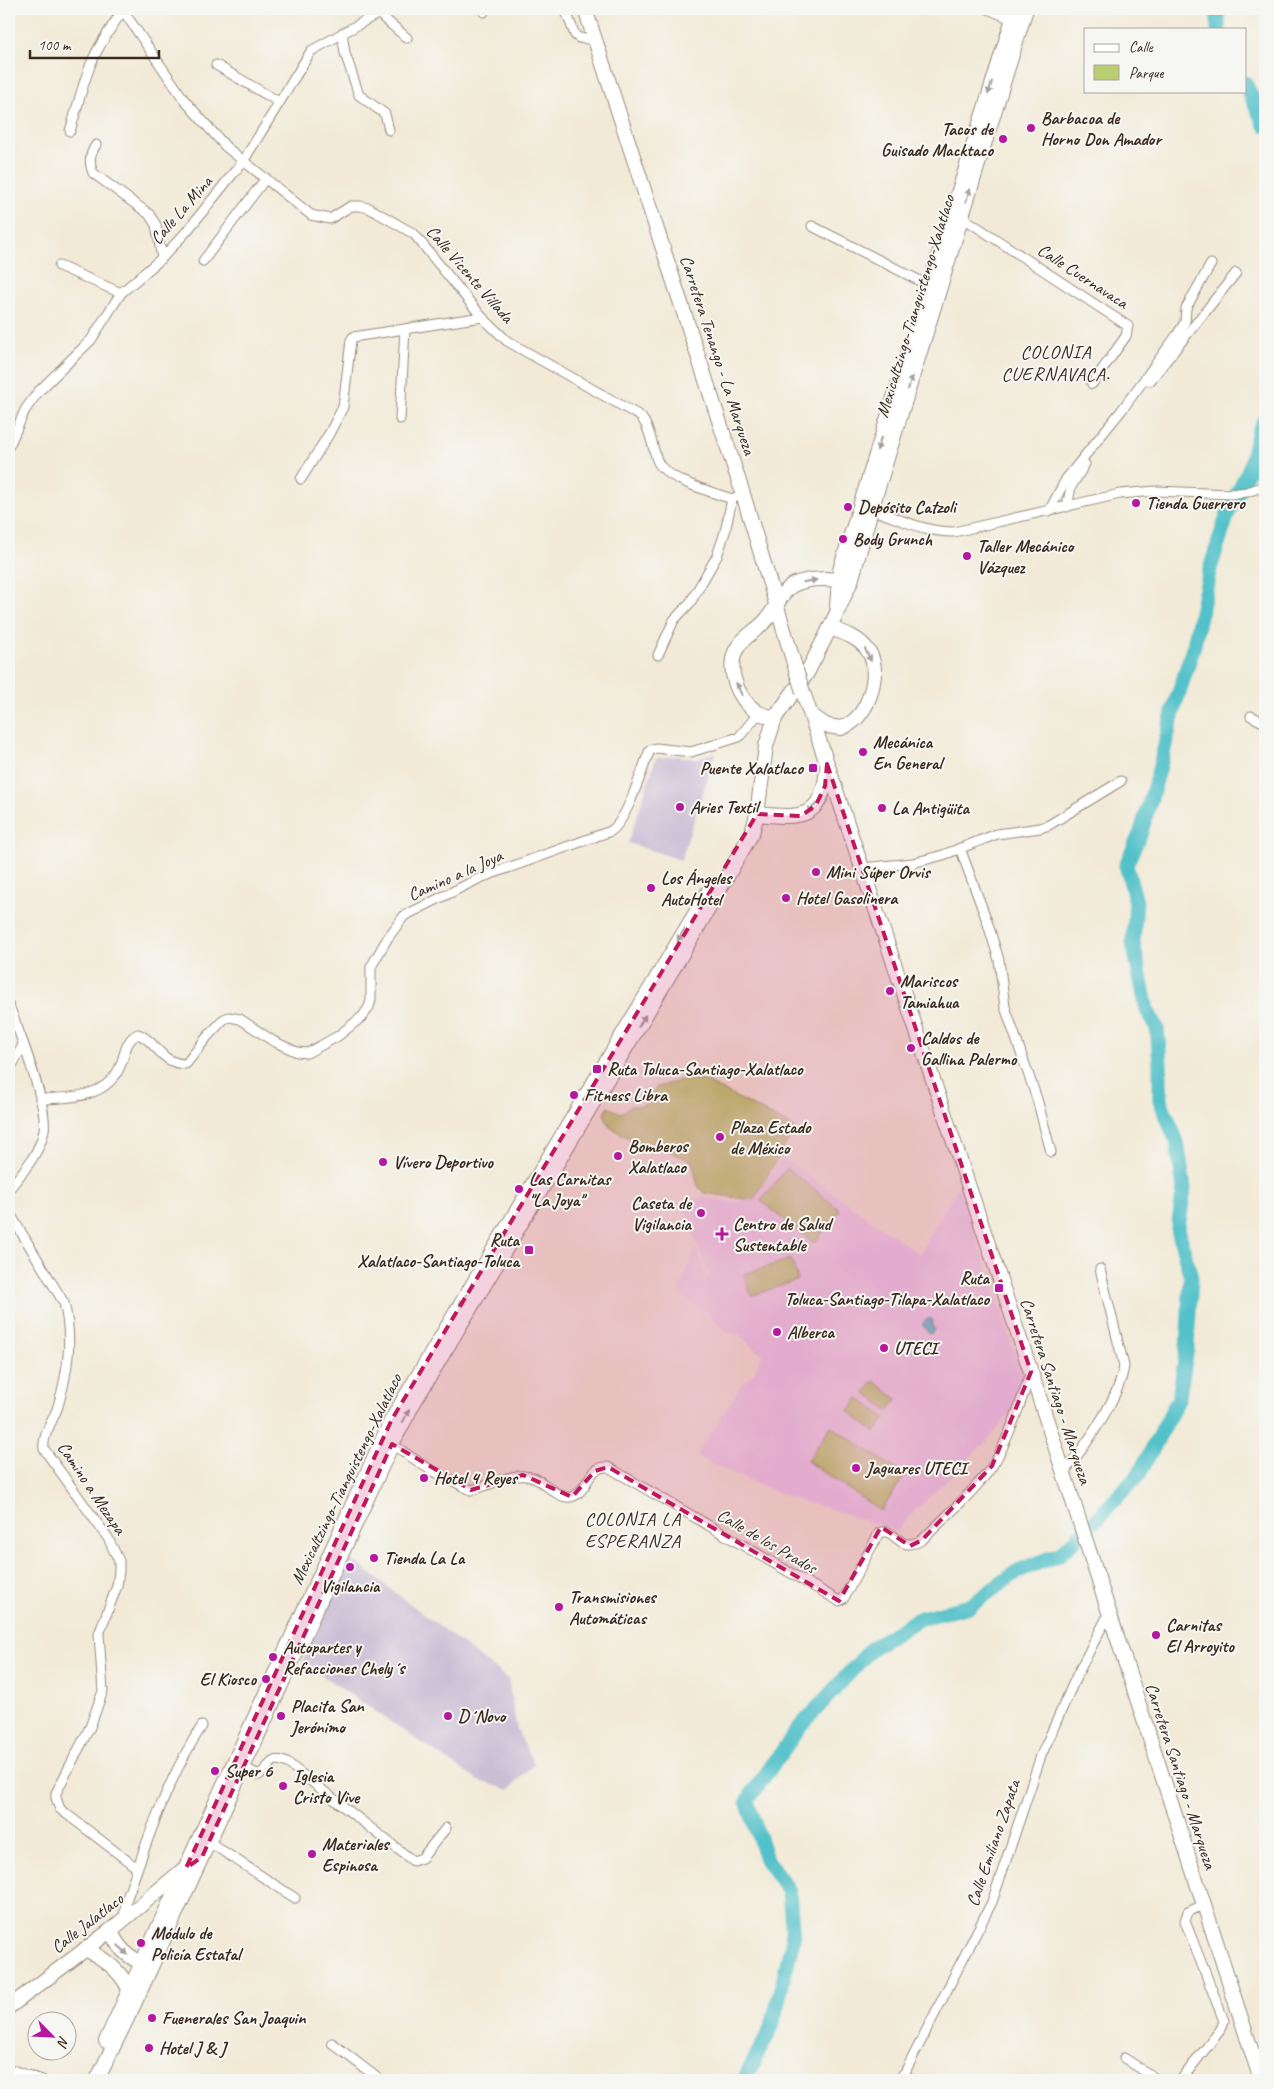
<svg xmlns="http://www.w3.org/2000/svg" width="1274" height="2089" font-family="Caveat,sans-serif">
<rect width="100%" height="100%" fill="#f6f6f2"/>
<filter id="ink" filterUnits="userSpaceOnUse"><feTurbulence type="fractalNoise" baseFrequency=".02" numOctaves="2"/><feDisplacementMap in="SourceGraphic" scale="10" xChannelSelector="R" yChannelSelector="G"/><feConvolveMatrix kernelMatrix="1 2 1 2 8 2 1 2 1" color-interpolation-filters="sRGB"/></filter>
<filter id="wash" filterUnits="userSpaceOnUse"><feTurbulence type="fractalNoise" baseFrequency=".0096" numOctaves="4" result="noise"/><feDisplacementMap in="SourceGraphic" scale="20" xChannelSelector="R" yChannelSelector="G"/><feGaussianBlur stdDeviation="1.12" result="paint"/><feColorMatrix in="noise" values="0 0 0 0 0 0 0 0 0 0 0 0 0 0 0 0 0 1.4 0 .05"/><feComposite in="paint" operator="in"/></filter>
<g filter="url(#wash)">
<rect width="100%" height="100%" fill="#f2ead7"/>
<!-- built -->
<polygon fill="#ebd1eb" points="783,1158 919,1254 959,1186 1021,1369 1022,1400 987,1441 914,1512 897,1532 844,1513 791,1498 752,1482 696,1456 728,1407 741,1385 754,1373 762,1355 739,1335 727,1331 709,1315 679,1293 695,1248 707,1278 710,1277 685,1211 694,1199 703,1197 735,1202 753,1200"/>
<!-- industrial -->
<g fill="#cbbfd5">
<polygon points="716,752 681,860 628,843 656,758 678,756 696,759"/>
<polygon points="350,1558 508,1679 517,1730 534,1764 509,1790 477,1780 302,1662"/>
</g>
<!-- green -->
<g fill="#b9cd71" stroke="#7a7c48">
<polygon points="688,1078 707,1082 795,1128 753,1200 704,1193 698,1186 692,1161 669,1151 638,1143 610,1127 604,1114 608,1107 621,1113 630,1106 643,1106 657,1087"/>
<polygon points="787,1168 840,1210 814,1243 761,1201"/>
<polygon points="791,1259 798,1280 751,1296 744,1274"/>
<polygon points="874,1381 897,1399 889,1411 865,1392"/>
<polygon points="858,1398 886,1418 875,1432 848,1411"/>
<polygon points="831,1426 905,1475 881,1511 807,1461"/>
</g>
<!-- water -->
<polygon fill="#53c1c9" stroke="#477674" points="929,1318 933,1320 932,1326 935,1329 934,1332 929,1334 922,1324"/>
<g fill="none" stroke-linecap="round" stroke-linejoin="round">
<!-- river -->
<g stroke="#53c1c9" stroke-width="15">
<polyline points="1218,29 1218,9"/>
<polyline points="1245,83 1265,125"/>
<polyline points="744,2080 772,2026 793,1939 789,1891 766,1859 747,1801 798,1729 873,1647 920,1618 970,1606 1018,1571 1060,1554 1099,1517 1139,1474 1179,1398 1187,1348 1191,1278 1178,1229 1184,1188 1177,1142 1160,1100 1160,1063 1157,1028 1147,1010 1133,943 1136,902 1126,865 1141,832 1159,770 1174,708 1194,645 1210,569 1228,513 1250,467 1258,433 1265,419"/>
</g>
</g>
</g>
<g filter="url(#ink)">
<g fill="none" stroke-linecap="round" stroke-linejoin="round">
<!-- street casing -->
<g stroke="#968a7a" stroke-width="11">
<g id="street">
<path d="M122 9 185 101 226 147 311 215 330 219 351 206H360L369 208 414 234 482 317 507 341 640 416C650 427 652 446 657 460 664 480 713 492 732 499L743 494"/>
<polyline points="483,9 484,12"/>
<polyline points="565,9 575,35 579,38 595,40"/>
<polyline points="988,9 1012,19"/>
<polyline points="379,14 407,38"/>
<polyline points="342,33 345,53 359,95 385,114 389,130"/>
<polyline points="216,65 279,102"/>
<path d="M70 131C78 106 83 80 94 57 102 40 113 25 123 10"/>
<path d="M96 145C89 155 89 163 93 173L149 214 156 225 162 258"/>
<polyline points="962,217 1128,326 1126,336 1092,384"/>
<polyline points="812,226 928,285"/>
<polyline points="203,261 266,178"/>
<polyline points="59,266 121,293"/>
<polyline points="1150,381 1236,273"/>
<polyline points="400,419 405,329"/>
<polyline points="9,446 25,410 38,392 91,340 121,293 162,258 187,231 244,160 311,51 386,9"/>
<polyline points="301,479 329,434 343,407 351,340 353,337 482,317"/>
<polyline points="1067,507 1071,487 1085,464"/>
<path d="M868 509C898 517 921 532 954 532L1120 494 1156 491 1230 494 1247 492 1265 486"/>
<polyline points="1049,511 1066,479 1121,411 1177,335 1185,322 1186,308 1211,264"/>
<polyline points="658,655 674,620 690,603 717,556 725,532 732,499"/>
<polyline points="1251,716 1265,723"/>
<polyline points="960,848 987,921 999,960 1005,1007 1037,1099 1051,1152"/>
<polyline points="862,868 913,863 943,855 997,834 1040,828 1049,825 1121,781"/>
<path d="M9 1006C19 1031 48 1106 44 1130 40 1153 23 1172 9 1189"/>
<polyline points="9,1071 23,1045"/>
<path d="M40 1099C70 1098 109 1098 121 1064 125 1054 126 1039 138 1034 157 1041 160 1064 186 1064L207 1037 224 1019 229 1017 240 1019 273 1041 297 1052 307 1053 320 1046 338 1036 363 1016 369 1007 371 1000V967L387 939 404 916 480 878 611 831C628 819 641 771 650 750L656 748 691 752 739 737 759 713"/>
<path d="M9 1212 64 1303C73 1338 68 1372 58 1406 54 1420 42 1434 44 1449L108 1538 119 1561V1571L117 1586 99 1634 103 1691 90 1727 56 1793V1798L60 1809 137 1868"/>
<path d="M392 1444 429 1469 471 1490C491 1486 514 1470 534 1478 545 1482 559 1500 571 1497 588 1493 587 1465 608 1467L839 1601 844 1598 879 1533C897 1526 896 1554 922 1540 945 1517 972 1494 991 1468 1007 1444 1022 1399 1031 1372"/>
<path d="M1063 1473C1084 1449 1120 1397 1124 1366L1100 1269"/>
<path d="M243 1767 259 1775C272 1766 270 1754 289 1764L413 1861 422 1858 446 1828"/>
<polyline points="209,1842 295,1898"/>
<path d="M124 1919 126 1901C147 1841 167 1779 202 1726"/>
<polyline points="332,2043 380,2080"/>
<polyline points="1124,2058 1158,2080"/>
<polyline points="12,2070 42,2080"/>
<polyline points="903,2074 913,2080"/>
<polyline points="901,2080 992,1902 1041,1756 1077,1675 1109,1613"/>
<polyline points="1181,2080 1221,2029 1224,2021 1185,1921 1188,1912 1203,1905"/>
</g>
</g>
<!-- secondary casing -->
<g stroke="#968a7a" stroke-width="16">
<g id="secondary">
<polyline points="585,9 743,494 796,670"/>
<polyline points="837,606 840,570 1016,9"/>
<polyline points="803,692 1031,1372 1261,2080"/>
<path d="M811 715 827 726 841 728C846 726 853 722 857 718 871 703 880 670 869 652 860 638 845 633 830 628"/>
<path d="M775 718C769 716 762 715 757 712 737 699 724 666 739 645 746 635 759 629 767 619 776 608 782 590 795 584 812 577 831 579 848 581"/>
<path d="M757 814C800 818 822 821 827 769"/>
<path d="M111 1930C116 1946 126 1956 142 1963L151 1960"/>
<path d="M85 1949C106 1959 124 1973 132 1996"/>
<polyline points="9,2007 111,1930 183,1870"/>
<polyline points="106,2041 392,1419 713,884"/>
<polyline points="97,2080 134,2004 392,1444 413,1404 695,932 752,833 757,814 766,746 775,718 807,673 830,628 851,581 871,510 1026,9"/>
</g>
</g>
<!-- street -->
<use href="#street" stroke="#fff" stroke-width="9"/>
<!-- secondary -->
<use href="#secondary" stroke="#fff" stroke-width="14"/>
<!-- secondary-bridge casing -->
<g stroke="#968a7a" stroke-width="16" stroke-linecap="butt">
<polyline id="secondary-bridge" points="796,670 803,692"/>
</g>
<!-- secondary-bridge -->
<use href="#secondary-bridge" stroke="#fff" stroke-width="14"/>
</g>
<!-- one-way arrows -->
<defs><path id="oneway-solid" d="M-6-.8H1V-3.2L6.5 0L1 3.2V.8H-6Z" transform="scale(1.25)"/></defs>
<g fill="#a79f9a">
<use href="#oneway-solid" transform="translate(990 88) rotate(107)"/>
<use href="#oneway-solid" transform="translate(968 195) rotate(-73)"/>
<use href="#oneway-solid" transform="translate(910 383) rotate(-73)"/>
<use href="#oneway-solid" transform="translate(879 444) rotate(107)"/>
<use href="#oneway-solid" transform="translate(810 581) rotate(-9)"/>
<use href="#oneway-solid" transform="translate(868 655) rotate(63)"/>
<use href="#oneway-solid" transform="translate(739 689) rotate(-114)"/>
<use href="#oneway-solid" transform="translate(812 808) rotate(139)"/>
<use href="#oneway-solid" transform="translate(681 935) rotate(121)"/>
<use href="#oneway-solid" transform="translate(642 1021) rotate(-59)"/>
<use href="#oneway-solid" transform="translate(463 1300) rotate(121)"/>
<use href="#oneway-solid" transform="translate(406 1416) rotate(-62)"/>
<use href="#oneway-solid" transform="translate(123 1950) rotate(45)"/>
</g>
</g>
<!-- marked area -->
<path fill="#c2185b" fill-opacity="0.2" stroke="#c2185b" stroke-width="4" stroke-dasharray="10 6" stroke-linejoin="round" d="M827 764 1031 1372 992 1466 922 1540 910 1546 881 1527 839 1601 608 1467 595 1471 572 1497 523 1475 471 1490 392 1444 202 1857 186 1868 392 1419 757 814 801 816 816 805 825 786Z"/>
<!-- markers -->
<g fill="#b5179e" stroke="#f6f6f2" stroke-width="2">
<circle cx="1031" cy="128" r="5"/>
<circle cx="1003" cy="139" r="5"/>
<circle cx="1136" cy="503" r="5"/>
<circle cx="848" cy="507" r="5"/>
<circle cx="843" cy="539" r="5"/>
<circle cx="967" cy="556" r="5"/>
<circle cx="863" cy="752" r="5"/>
<rect x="808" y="763" width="10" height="10" rx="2.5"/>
<circle cx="680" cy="807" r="5"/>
<circle cx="882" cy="808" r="5"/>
<circle cx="816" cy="872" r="5"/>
<circle cx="651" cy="888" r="5"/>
<circle cx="786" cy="898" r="5"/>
<circle cx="890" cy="991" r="5"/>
<circle cx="911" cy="1048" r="5"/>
<rect x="592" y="1064" width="10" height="10" rx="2.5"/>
<circle cx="574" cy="1095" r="5"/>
<circle cx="720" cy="1137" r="5"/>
<circle cx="618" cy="1156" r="5"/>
<circle cx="383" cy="1162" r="5"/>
<circle cx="519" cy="1189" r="5"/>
<circle cx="701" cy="1213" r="5"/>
<path d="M719.5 1226.5h5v5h5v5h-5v5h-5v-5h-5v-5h5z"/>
<rect x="524" y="1245" width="10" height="10" rx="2.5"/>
<rect x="994" y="1283" width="10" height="10" rx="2.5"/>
<circle cx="777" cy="1332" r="5"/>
<circle cx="884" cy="1348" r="5"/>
<circle cx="856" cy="1468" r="5"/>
<circle cx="424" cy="1478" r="5"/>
<circle cx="374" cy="1558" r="5"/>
<circle cx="350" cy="1567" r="5"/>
<circle cx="559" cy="1607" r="5"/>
<circle cx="1156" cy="1635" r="5"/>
<circle cx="273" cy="1657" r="5"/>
<circle cx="266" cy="1679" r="5"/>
<circle cx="281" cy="1716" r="5"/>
<circle cx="448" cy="1716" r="5"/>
<circle cx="215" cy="1771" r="5"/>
<circle cx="283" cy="1786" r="5"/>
<circle cx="312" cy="1854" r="5"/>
<circle cx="141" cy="1943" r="5"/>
<circle cx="152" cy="2018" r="5"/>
<circle cx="149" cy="2048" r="5"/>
</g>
<g text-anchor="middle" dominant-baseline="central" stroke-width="4" stroke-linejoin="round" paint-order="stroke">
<!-- poi labels -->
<g font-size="18" font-weight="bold" fill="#3b2a1e" stroke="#f6f6f2" text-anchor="start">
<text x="1041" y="118">Barbacoa de<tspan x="1041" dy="21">Horno Don Amador</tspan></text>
<text x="993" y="129" text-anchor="end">Tacos de<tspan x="993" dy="21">Guisado Macktaco</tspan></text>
<text x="1146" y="503">Tienda Guerrero</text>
<text x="858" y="507">Depósito Catzoli</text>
<text x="853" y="539">Body Grunch</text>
<text x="977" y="546">Taller Mecánico<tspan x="977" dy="21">Vázquez</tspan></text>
<text x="873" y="742">Mecánica<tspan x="873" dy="21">En General</tspan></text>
<text x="803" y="768" text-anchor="end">Puente Xalatlaco</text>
<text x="690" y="807">Aries Textil</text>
<text x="892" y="808">La Antigüita</text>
<text x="826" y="872">Mini Súper Orvis</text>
<text x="661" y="878">Los Ángeles<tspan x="661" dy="21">AutoHotel</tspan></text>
<text x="796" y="898">Hotel Gasolinera</text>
<text x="900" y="981">Mariscos<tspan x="900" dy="21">Tamiahua</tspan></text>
<text x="921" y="1038">Caldos de<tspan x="921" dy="21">Gallina Palermo</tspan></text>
<text x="607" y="1069">Ruta Toluca-Santiago-Xalatlaco</text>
<text x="584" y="1095">Fitness Libra</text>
<text x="730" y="1127">Plaza Estado<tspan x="730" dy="21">de México</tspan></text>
<text x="628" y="1146">Bomberos<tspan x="628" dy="21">Xalatlaco</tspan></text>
<text x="393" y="1162">Vívero Deportivo</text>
<text x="529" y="1179">Las Carnitas<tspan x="529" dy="21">"La Joya"</tspan></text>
<text x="691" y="1203" text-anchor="end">Caseta de<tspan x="691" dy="21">Vigilancia</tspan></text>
<text x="733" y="1224">Centro de Salud<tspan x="733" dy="21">Sustentable</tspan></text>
<text x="519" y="1240" text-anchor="end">Ruta<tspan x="519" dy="21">Xalatlaco-Santiago-Toluca</tspan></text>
<text x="989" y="1278" text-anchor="end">Ruta<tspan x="989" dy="21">Toluca-Santiago-Tilapa-Xalatlaco</tspan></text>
<text x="787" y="1332">Alberca</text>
<text x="894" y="1348">UTECI</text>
<text x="866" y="1468">Jaguares UTECI</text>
<text x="434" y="1478">Hotel 4 Reyes</text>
<text x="384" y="1558">Tienda La La</text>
<text x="350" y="1586" text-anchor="middle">Vigilancia</text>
<text x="569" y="1597">Transmisiones<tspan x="569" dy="21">Automáticas</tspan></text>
<text x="1166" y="1625">Carnitas<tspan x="1166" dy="21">El Arroyito</tspan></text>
<text x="283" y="1647">Autopartes y<tspan x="283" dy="21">Refacciones Chely´s</tspan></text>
<text x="256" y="1679" text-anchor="end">El Kiosco</text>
<text x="291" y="1706">Placita San<tspan x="291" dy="21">Jerónimo</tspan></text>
<text x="458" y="1716">D´Novo</text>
<text x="225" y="1771">Super 6</text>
<text x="293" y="1776">Iglesia<tspan x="293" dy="21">Cristo Vive</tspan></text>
<text x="322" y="1844">Materiales<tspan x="322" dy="21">Espinosa</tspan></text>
<text x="151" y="1933">Módulo de<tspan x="151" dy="21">Policía Estatal</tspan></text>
<text x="162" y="2018">Fuenerales San Joaquin</text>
<text x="159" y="2048">Hotel J &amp; J</text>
</g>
<!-- street labels -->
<g font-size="18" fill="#3b2a1e" stroke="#f6f6f2">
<text transform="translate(181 210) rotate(-49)">Calle La Mina</text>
<text transform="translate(470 274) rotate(49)">Calle Vicente Villada</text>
<text transform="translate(1083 276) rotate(33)">Calle Cuernavaca</text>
<text transform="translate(915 306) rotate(-73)">Mexicaltzingo-Tianguistengo-Xalatlaco</text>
<text transform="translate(718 355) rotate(72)">Carretera Tenango - La Marqueza</text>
<text transform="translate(455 875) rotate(-24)">Camino a la Joya</text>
<text transform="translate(1056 1391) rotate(72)">Carretera Santiago - Marqueza</text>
<text transform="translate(346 1479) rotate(-64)">Mexicaltzingo-Tianguistengo-Xalatlaco</text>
<text transform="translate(92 1488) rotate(56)">Camino a Mezapa</text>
<text transform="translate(767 1541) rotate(30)">Calle de los Prados</text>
<text transform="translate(1181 1776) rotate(72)">Carretera Santiago - Marqueza</text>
<text transform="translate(993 1843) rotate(-71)">Calle Emiliano Zapata</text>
<text transform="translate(87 1923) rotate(-38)">Calle Jalatlaco</text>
</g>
<!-- neighbourhood labels -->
<g font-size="19" letter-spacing="1" fill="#3b2a1e" stroke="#f6f6f2">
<text x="1056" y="352">COLONIA<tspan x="1056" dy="22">CUERNAVACA.</tspan></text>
<text x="633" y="1519">COLONIA LA<tspan x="633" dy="22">ESPERANZA</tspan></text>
</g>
</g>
<!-- margin -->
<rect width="1274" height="2089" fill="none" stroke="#f6f6f2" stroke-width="30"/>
<!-- legend -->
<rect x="1084" y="28" width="162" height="65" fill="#f6f6f2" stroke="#aba49d"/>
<rect x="1094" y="44" width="25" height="8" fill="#ffffff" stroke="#aba49d"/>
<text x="1129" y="52" font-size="15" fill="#3b2a1e">Calle</text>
<rect x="1094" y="65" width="25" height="15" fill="#b9cd71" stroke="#aba49d"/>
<text x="1129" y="78" font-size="15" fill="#3b2a1e">Parque</text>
<!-- north arrow -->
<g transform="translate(52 2036) rotate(114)"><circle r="24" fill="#f6f6f2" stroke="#aba49d"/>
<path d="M0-4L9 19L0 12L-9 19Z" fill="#b5179e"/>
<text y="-8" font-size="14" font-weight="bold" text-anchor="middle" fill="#3b2a1e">N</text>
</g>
<!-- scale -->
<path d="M30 50v8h129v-8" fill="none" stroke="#3b2a1e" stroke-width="2.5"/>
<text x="38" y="50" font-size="15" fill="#3b2a1e" stroke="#f6f6f2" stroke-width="4" paint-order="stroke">100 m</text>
</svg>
